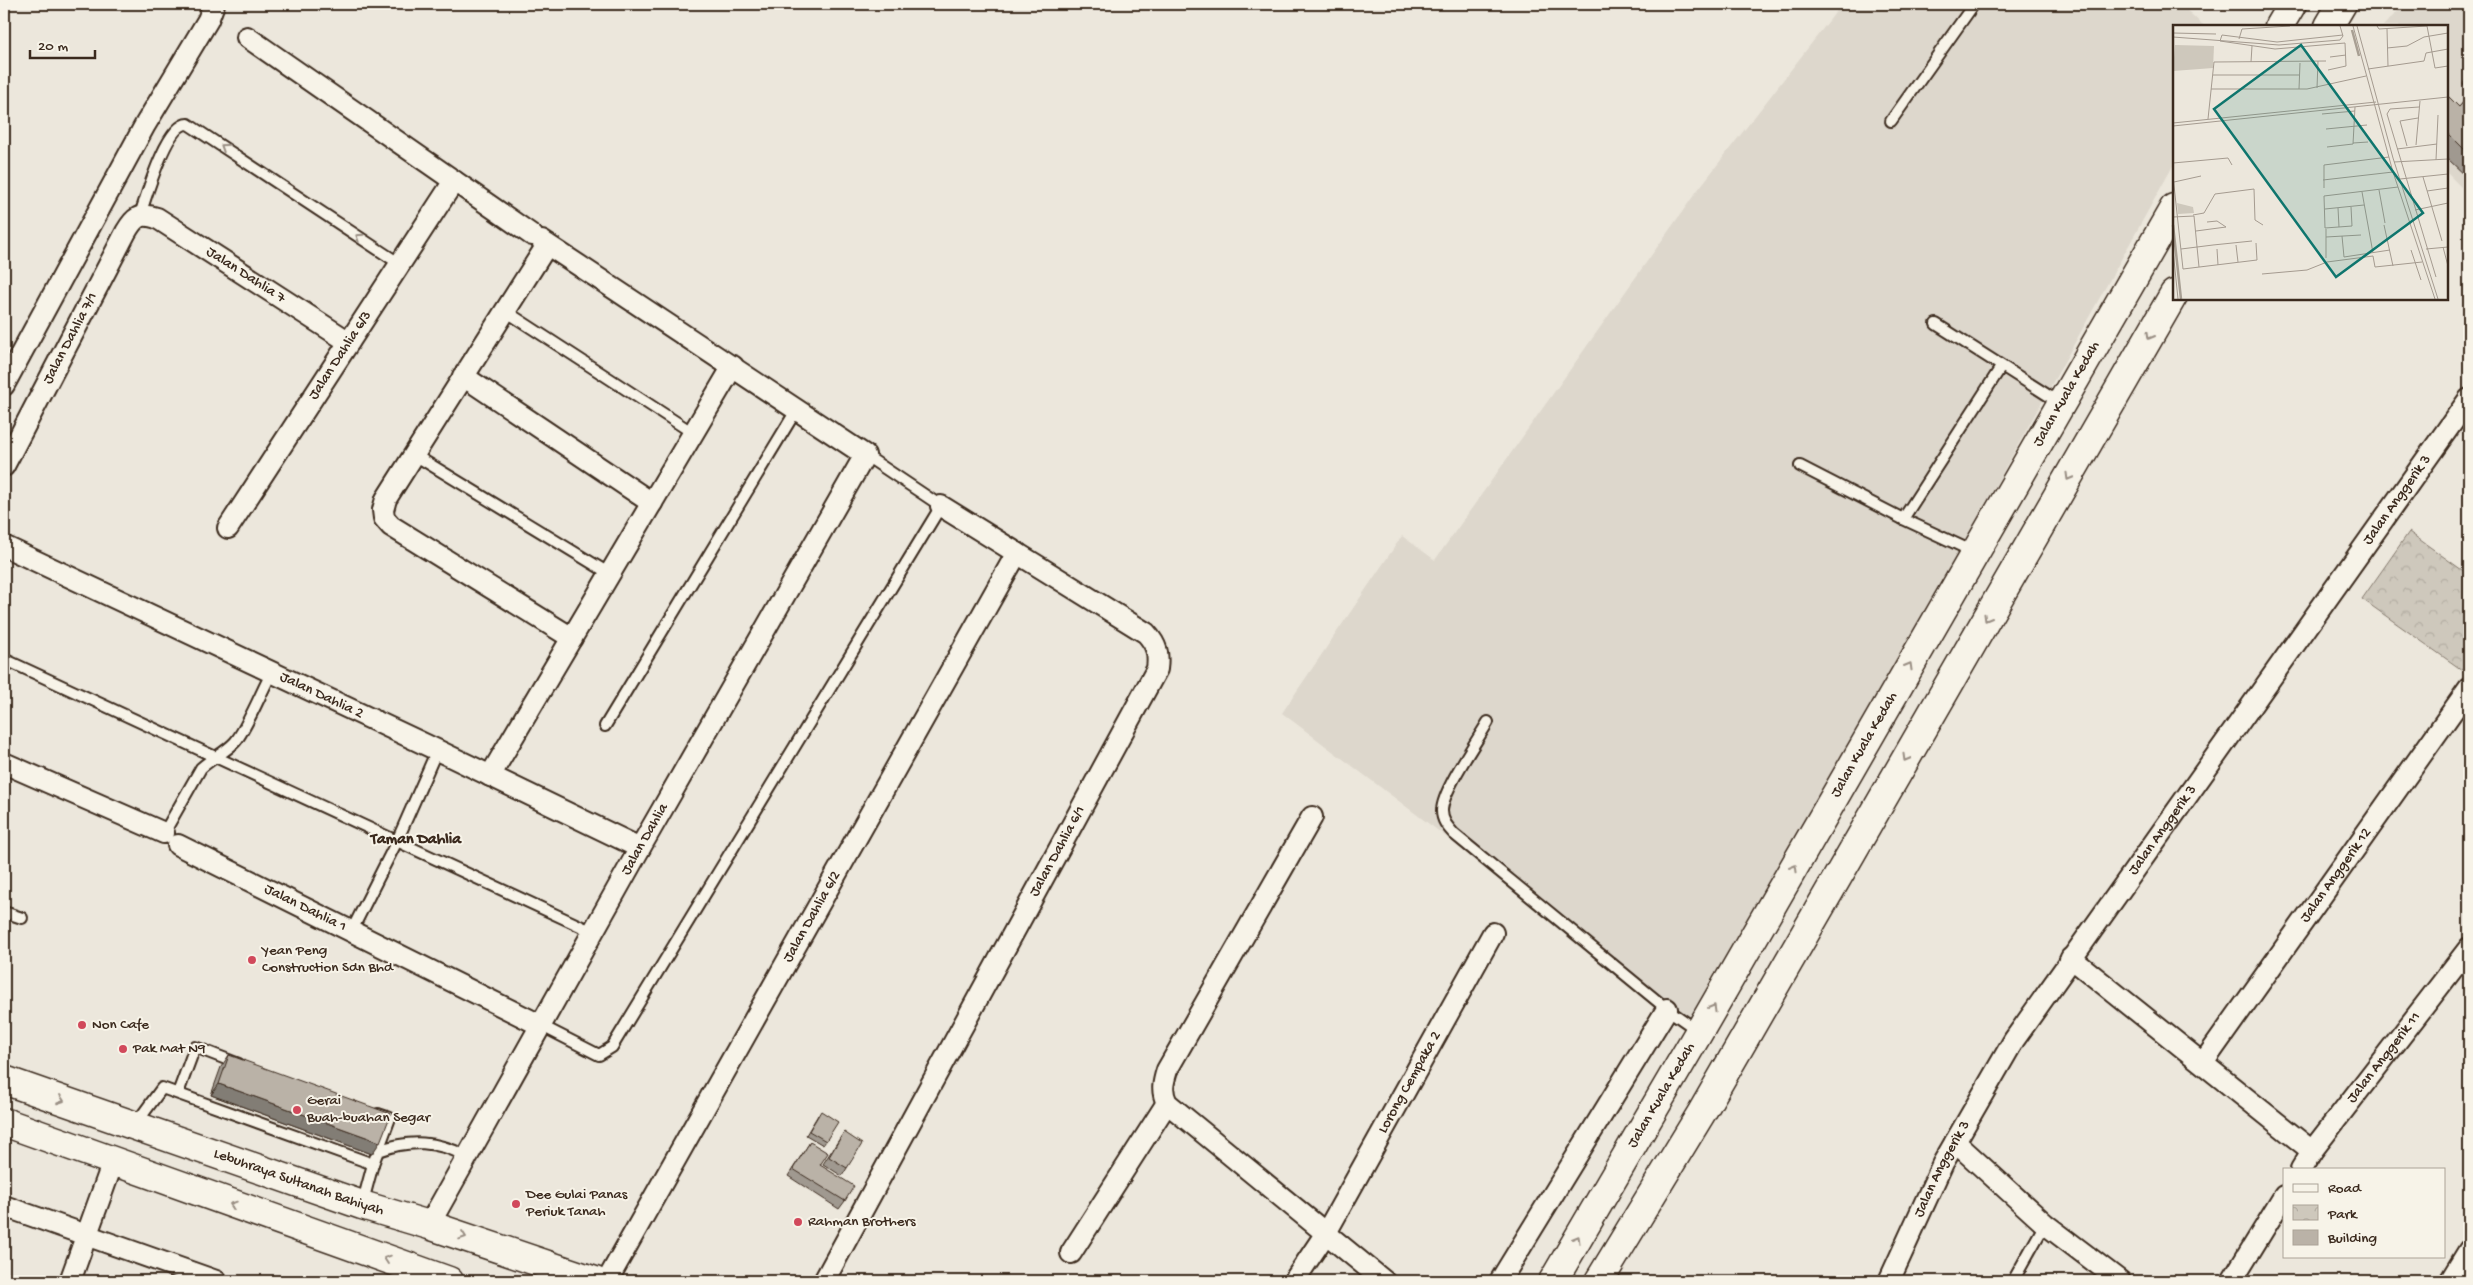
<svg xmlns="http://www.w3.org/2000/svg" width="2473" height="1285" font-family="'Gochi Hand',sans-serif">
<defs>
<pattern id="park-crowns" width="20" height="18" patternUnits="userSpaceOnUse" patternTransform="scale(1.25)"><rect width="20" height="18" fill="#cec8bc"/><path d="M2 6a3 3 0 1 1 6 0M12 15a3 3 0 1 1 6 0" fill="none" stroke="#b2aca1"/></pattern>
</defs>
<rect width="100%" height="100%" fill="#ece7dc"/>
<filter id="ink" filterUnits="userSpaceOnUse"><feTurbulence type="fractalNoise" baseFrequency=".02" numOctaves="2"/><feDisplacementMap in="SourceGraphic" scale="10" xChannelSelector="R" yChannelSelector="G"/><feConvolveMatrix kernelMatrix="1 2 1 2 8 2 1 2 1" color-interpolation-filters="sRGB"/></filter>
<g filter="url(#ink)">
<!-- built -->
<g fill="#ddd7cc">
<polygon points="1842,4 2180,4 2204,26 2174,26 2174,164 1696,1025 1282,713 1402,536 1435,560 1697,191"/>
<polygon points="2405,4 2469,4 2469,195 2447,173 2447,26 2383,26"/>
</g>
<!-- park -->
<polygon fill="url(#park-crowns)" stroke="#84796d" points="2409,532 2469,575 2469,660 2462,670 2362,599"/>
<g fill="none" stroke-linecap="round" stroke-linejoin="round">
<!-- lane casing -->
<g stroke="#3b2a1e" stroke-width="14">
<g id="lane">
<polyline points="1891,121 1974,4"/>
<path d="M140 215C146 197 167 123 188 124L400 264"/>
<polyline points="504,310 693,433"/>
<polyline points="1936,324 2060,403"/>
<polyline points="413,454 610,574"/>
<polyline points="1800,466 1903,519 1974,552"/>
<polyline points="1903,519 2001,367"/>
<polyline points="4,659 593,932"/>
<path d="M1488 722C1477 741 1442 791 1442 811 1442 821 1448 827 1454 834L1667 1009 1697 1030"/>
<polyline points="605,726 797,409"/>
<path d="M164 833 201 768C212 758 225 753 235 742 246 730 263 688 272 672"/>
<polyline points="4,912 22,918"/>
<polyline points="352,930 397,841 437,750"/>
<polyline points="540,1025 599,1055 612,1047 941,506 865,455"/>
<polyline points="178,1093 195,1047 239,1064"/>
<polyline points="135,1125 162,1088 373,1164 362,1205"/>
<path d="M378 1151C410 1139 437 1141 466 1156"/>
<polyline points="373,1164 390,1118 378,1114"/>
<polyline points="2013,1281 2045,1224"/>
</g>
</g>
<!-- street casing -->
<g stroke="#3b2a1e" stroke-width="24">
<g id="street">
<polyline points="247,37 532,235"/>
<polyline points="547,245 386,499 383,510 384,518 391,526 572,638"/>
<polyline points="463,376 652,503"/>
<polyline points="4,385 145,125 208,20 214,4"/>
<path id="s1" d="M4 466 126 232C134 218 140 212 157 218L349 342"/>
<path id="s2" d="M228 528 454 181"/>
<path id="s3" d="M4 546 437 750 640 848"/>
<polyline points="4,763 164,833"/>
<polyline points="490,776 733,366"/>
<path d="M1312 817 1167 1070C1163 1083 1161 1091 1167 1103L1384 1281"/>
<path id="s4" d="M178 845 540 1025"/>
<polyline points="2071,958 2312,1151"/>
<path id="s5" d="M2203 1063 2469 688"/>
<polyline points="1955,1142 2045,1224 2120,1281"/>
<path id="s6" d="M2301 1169 2312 1151 2469 948"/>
<polyline points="4,1206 216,1281"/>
<path id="s7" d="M429 1225 640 848 865 455 542 241"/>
<polyline points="1071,1253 1167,1103"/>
<polyline points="70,1281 113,1162"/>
<path id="s8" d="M607 1281 1017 553"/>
<path id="s9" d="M824 1281 1157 669C1159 654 1157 645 1146 633L941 506"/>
<path id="s10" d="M1294 1281 1326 1233 1493 933"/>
<polyline points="1500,1281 1667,1009"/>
<path id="s11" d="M1889 1281 1943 1163 2014 1040 2469 399"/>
<polyline points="2232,1281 2284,1196"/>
<polyline points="2450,1281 2469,1250"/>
</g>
</g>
<!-- primary casing -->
<g stroke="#3b2a1e" stroke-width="31">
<g id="primary">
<polyline points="2279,26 2292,4"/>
<polyline points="2329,26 2342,4"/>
<path id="s12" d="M4 1080 362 1205 429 1225 595 1281"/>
<polyline points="4,1122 449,1281"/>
<path id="s13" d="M1553 1281 1699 1032 2174 208"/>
<polyline points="1599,1281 1702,1112 2174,294"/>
</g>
</g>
<!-- lane -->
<use href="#lane" stroke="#f7f3e8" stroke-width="10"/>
<!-- street -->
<use href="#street" stroke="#f7f3e8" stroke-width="20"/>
<!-- primary -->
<use href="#primary" stroke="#f7f3e8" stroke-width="28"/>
</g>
<!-- wall -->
<g fill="#a09990" stroke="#3b2a1e">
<polygon points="2469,75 2469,89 2463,84"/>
<polygon points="2469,96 2469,179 2447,158 2447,100 2459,107"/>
<polygon points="229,1055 372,1154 211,1095 221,1067"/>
<polygon points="818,1115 826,1141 823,1145 806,1135"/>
<polygon points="844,1132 847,1168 842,1176 823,1164"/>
<polygon points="810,1142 820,1165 845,1201 839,1209 788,1176"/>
</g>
<!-- shaded-wall -->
<polygon fill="#827d75" stroke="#3b2a1e" points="219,1084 380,1142 372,1154 211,1095"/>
<!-- building -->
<g fill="#bab2a7" stroke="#3b2a1e">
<polygon points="2469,96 2469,154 2447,132 2447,100 2449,97 2459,107"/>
<polygon points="229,1055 391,1114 380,1142 219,1084"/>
<polygon points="821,1111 838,1122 826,1141 809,1131"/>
<polygon points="844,1132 862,1144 847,1168 829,1157"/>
<polygon points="810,1142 828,1153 820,1165 854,1186 845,1201 793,1169"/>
</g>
<!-- one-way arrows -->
<defs><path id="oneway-chevron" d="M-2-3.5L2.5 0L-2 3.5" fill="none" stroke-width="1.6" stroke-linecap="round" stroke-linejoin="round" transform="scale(1.25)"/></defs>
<g stroke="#998e83">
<use href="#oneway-chevron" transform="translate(224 147) rotate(-147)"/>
<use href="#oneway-chevron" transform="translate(359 237) rotate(-147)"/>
<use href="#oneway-chevron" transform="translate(2150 336) rotate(120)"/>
<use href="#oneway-chevron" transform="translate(2069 477) rotate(120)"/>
<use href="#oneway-chevron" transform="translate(1987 618) rotate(120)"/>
<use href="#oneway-chevron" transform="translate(1909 666) rotate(-60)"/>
<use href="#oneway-chevron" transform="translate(1906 758) rotate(120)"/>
<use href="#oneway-chevron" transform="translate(1794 868) rotate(-60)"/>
<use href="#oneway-chevron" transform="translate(1713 1008) rotate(-60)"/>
<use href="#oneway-chevron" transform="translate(61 1100) rotate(19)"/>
<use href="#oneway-chevron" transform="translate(233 1205) rotate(-161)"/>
<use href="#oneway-chevron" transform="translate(463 1236) rotate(19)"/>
<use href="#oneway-chevron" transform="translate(1577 1239) rotate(-60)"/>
<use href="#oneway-chevron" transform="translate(387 1259) rotate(-161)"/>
</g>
</g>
<!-- markers -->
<g fill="#d1495b" stroke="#f7f3e8" stroke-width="2">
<circle cx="252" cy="960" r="5"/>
<circle cx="82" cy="1025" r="5"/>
<circle cx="123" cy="1049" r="5"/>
<circle cx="297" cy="1110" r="5"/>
<circle cx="516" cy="1204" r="5"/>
<circle cx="798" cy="1222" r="5"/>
</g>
<g text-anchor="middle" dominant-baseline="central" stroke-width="4" stroke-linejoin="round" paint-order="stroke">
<!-- street labels -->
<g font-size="15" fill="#3b2a1e" stroke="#f7f3e8">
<text stroke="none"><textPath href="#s1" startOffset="408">Jalan Dahlia 7</textPath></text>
<text stroke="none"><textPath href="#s1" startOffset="144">Jalan Dahlia 7/1</textPath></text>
<text stroke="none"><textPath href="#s2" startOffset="206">Jalan Dahlia 6/3</textPath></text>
<text stroke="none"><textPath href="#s13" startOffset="1025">Jalan Kuala Kedah</textPath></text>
<text stroke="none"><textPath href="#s11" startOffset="934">Jalan Anggerik 3</textPath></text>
<text stroke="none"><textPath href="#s3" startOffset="351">Jalan Dahlia 2</textPath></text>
<text stroke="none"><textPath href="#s13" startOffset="620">Jalan Kuala Kedah</textPath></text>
<text stroke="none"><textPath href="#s11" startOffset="529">Jalan Anggerik 3</textPath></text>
<text stroke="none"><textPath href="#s7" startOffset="442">Jalan Dahlia</textPath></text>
<text stroke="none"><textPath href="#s9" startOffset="489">Jalan Dahlia 6/1</textPath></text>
<text stroke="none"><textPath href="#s5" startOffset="230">Jalan Anggerik 12</textPath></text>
<text stroke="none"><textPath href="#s4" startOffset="142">Jalan Dahlia 1</textPath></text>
<text stroke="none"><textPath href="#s8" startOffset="418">Jalan Dahlia 6/2</textPath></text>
<text stroke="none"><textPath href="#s6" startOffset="139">Jalan Anggerik 11</textPath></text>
<text stroke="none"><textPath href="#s10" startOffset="230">Lorong Cempaka 2</textPath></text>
<text stroke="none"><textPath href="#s13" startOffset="215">Jalan Kuala Kedah</textPath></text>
<text stroke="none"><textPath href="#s11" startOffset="124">Jalan Anggerik 3</textPath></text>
<text stroke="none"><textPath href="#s12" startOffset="312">Lebuhraya Sultanah Bahiyah</textPath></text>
</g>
<!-- poi labels -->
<g font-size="15" fill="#3b2a1e" stroke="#f7f3e8" text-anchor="start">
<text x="262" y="951">Yean Peng<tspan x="262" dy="17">Construction Sdn Bhd</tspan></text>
<text x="92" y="1025">Non Cafe</text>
<text x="133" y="1049">Pak Mat N9</text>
<text x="307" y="1101">Gerai<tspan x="307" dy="17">Buah-buahan Segar</tspan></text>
<text x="526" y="1195">Dee Gulai Panas<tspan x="526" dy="17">Periuk Tanah</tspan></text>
<text x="808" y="1222">Rahman Brothers</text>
</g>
<!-- neighbourhood labels -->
<g font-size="16" font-weight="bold" fill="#3b2a1e" stroke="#f7f3e8">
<text x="416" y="840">Taman Dahlia</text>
</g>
</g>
<!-- overview -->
<g transform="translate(2173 25)">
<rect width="275" height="275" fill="#ece7dc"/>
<path d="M2 20 41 21 40 43 0 46Z" fill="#cec8bc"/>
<path d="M4 178 20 182 21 188 5 189Z" fill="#cec8bc"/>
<path fill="none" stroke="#a89f93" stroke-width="2.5" d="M179 5 186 31M0 200 8 274"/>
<path fill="none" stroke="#a59b90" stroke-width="1" d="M180 1 220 147 262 274M184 1 220 133 265 274M204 1 206 4 254 1M254 1 262 43 275 41M214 4 215 41M0 8 43 9M170 10 104 17 49 10 47 16 102 24 172 18M0 12 106 20 167 15 170 11 167 1M66 14 69 4 117 1M214 23 234 21 251 12 275 8M157 32 173 30M78 37 79 21M195 44 251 36 253 28 275 24M155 45 173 41 172 18M40 50H126M144 63 145 36M38 64H134L193 51M126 64 127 38M246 82 217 84 214 89 263 252M149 89 182 86M35 94 41 37 153 36M0 98 203 77M0 101 275 72M153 104 194 100M180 118 195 117M243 120 247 76M234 121 227 96 245 93M154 122 180 119 182 82M224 124 264 119M263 135 265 90M221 137 275 134M0 138 55 133 59 140M0 151 10 244 84 235 83 218M250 152 269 216M227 154 275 149M150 155 220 147M1 157 28 151M151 163V140L216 132M206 165 212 198M254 166 275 163M189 167 200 228M165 183 166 202M152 184 191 180M242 185 275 178M20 190 31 188 42 169 81 164 82 195 90 200M0 192 21 191 26 242M211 200 220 241M152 203 151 171 225 162M152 203 179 201 178 182M153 204V233M23 206 53 202 44 196 34 197M169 211 171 232 217 225M153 212 188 210M40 220 79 216M63 220 65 237M270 222 275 241M8 224 40 220M44 224 45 240M253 224 275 222M0 225 5 274M238 225 248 255M89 249 134 245 154 237 200 231 202 242 249 237"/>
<path fill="#0f766e" fill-opacity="0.15" stroke="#0f766e" stroke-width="2.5" d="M128 20 250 188 163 252 41 84Z"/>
<rect width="275" height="275" fill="none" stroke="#3b2a1e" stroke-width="2.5"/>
</g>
<!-- margin -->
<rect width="2473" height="1285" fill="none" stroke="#f7f3e8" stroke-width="20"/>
<rect x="10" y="10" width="2453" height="1265" fill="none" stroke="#3b2a1e" stroke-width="2" filter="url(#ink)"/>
<!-- legend -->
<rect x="2283" y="1168" width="162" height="90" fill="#f7f3e8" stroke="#aca397"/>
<rect x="2293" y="1184" width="25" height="8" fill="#f7f3e8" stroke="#aca397"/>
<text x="2328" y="1192" font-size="15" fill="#3b2a1e">Road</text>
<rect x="2293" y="1205" width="25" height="15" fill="url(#park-crowns)" stroke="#aca397"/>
<text x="2328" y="1218" font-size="15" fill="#3b2a1e">Park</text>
<rect x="2293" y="1230" width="25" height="15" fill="#bab2a7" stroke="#aca397"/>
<text x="2328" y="1242" font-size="15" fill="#3b2a1e">Building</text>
<!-- scale -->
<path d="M30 50v8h65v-8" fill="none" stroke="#3b2a1e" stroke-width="2.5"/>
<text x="38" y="50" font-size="15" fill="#3b2a1e" stroke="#f7f3e8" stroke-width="4" paint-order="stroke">20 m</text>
</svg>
